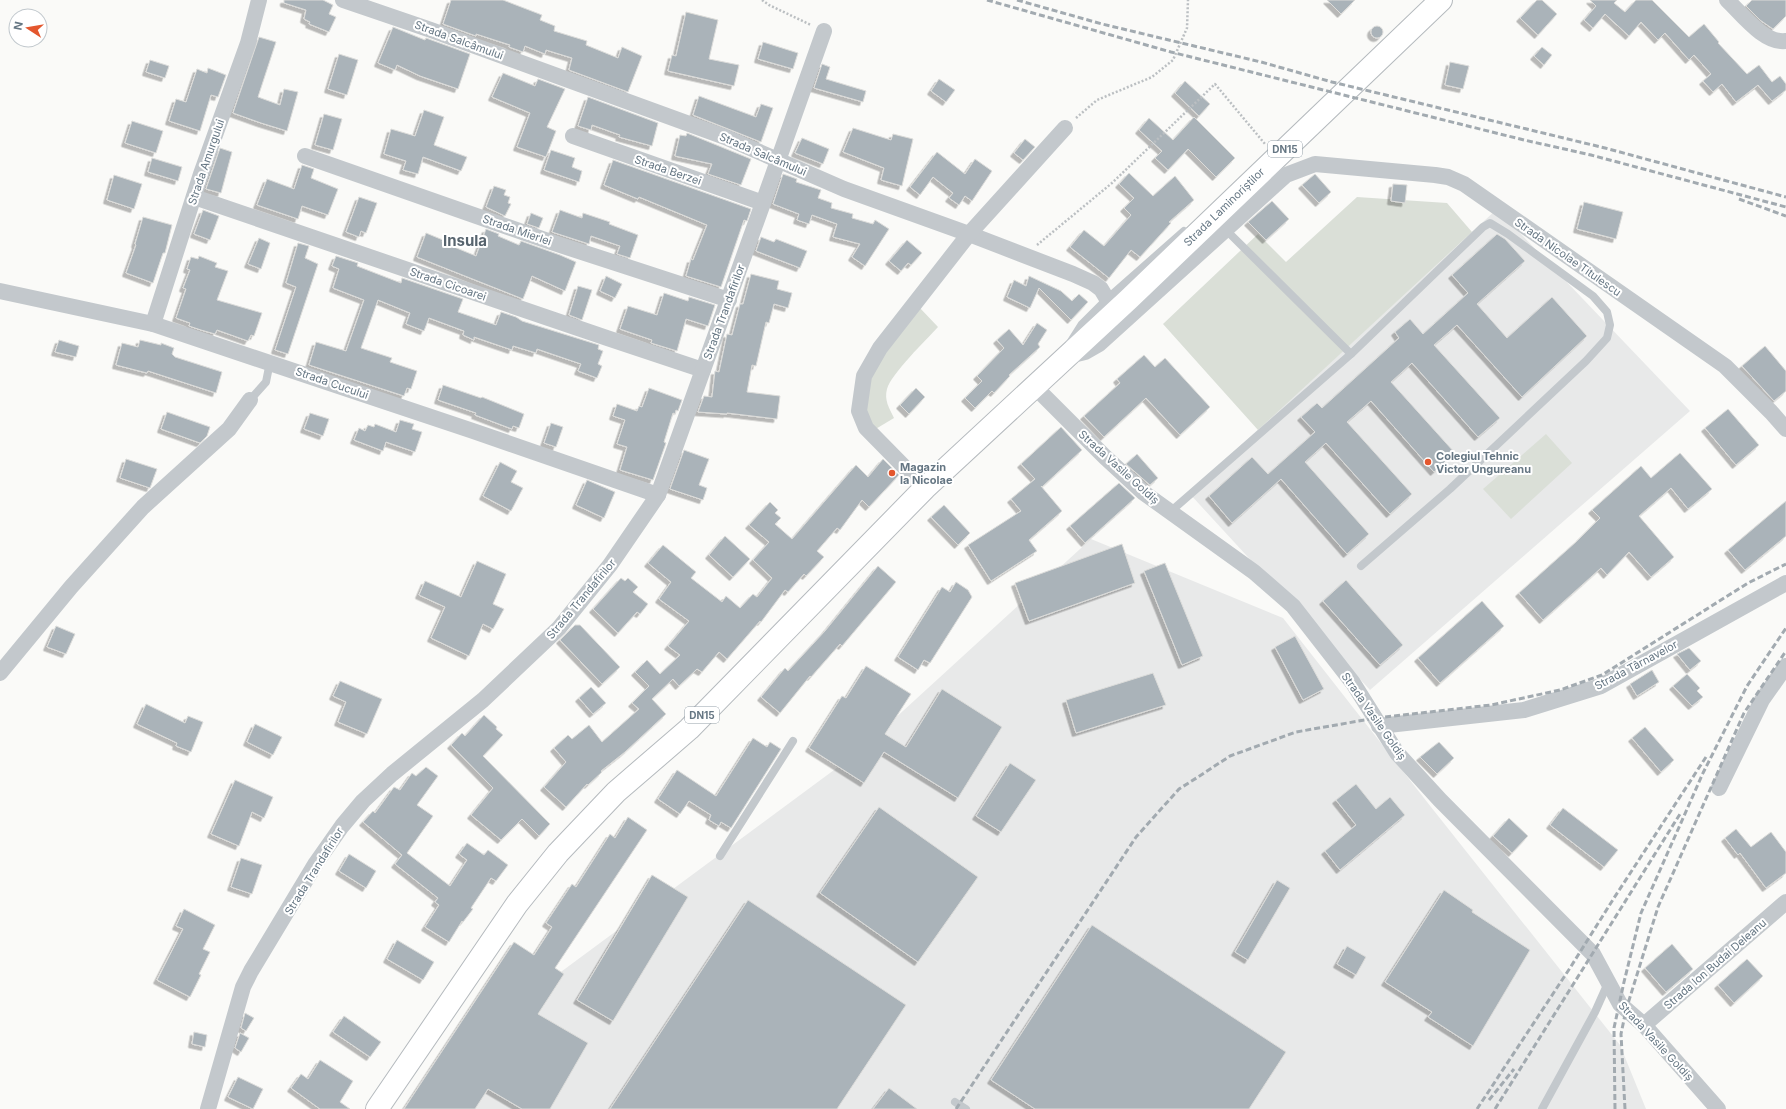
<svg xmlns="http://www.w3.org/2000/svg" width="1786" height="1109" font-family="Inter,sans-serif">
<defs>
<filter id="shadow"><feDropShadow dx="-3.5" dy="3.5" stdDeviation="0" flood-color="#0004"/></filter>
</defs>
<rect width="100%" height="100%" fill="#fafaf8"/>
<!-- built -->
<g fill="#e8e9e9">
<polygon points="1497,209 1690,411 1370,690 1189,493"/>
<polygon points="1091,539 1283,618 1431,807 1620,1045 1646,1109 412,1109 447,1056 857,753"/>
</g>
<!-- green -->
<g fill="#dadfd7">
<polygon points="1357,197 1447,203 1472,232 1258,430 1163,324 1258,234 1286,262"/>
<path d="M919 307 938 327C927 339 891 374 887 389 884 400 889 408 894 418L874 430 864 406 868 383 876 363Z"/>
<polygon points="1546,434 1572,463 1511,519 1483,489"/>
</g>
<!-- building -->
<g fill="#aab3b9" stroke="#dcdcda" filter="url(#shadow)">
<polygon points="284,0 323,0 333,5 329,14 336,17 329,32 309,24 310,22 304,19 306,10 284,3"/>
<polygon points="451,0 503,0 542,15 540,20 555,26 554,31 587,41 586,45 618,58 622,47 642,56 628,92 569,70 572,58 546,50 545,54 525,46 523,52 509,47 510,45 476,34 476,36 443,24"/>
<polygon points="1327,0 1355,0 1341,14"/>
<polygon points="1537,0 1542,0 1557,14 1538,35 1520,18"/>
<polygon points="1590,0 1617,0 1614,3 1625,12 1636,0 1652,0 1689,37 1704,24 1719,42 1718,43 1747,74 1759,65 1772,82 1780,76 1786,84 1786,90 1772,101 1758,85 1736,102 1722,84 1713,92 1703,81 1711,74 1694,55 1689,60 1665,33 1658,40 1641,22 1629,36 1605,14 1593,28 1584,20 1596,6"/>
<polygon points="1752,0 1786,0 1786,16 1773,29 1760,20 1746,6"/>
<polygon points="686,12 718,20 709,59 739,65 734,86 668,71 672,55 676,56"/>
<circle cx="1377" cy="32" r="6"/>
<polygon points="393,27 425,40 426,38 470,54 458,89 420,76 397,65 395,70 378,63"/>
<polygon points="259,37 276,42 258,97 280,105 284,89 298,92 287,131 261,123 233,113"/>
<polygon points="763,42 798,53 793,69 758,59"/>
<polygon points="1542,47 1552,55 1544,65 1534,56"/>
<polygon points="339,54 358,60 347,95 328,89"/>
<polygon points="150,60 169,66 165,78 146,72"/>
<polygon points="1450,62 1469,66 1463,89 1445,85"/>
<polygon points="822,64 830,67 826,79 866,91 863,102 814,88"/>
<polygon points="208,68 226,75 218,97 211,95 200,131 169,121 176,99 186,102 197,69 207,73"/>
<polygon points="503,73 535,86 538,79 565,89 547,127 556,131 546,157 517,147 530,113 492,97"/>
<polygon points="939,79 955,90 946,102 931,91"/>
<polygon points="1185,81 1210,104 1199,116 1175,93"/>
<polygon points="699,96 756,117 761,104 773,108 761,142 693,115"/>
<polygon points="588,97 658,123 652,146 619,137 620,135 592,125 591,130 578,126"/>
<polygon points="424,110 444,117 434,145 467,157 461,171 423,157 418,174 403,170 406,161 384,154 391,129 415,136"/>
<polygon points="324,114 342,119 333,150 315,145"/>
<polygon points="1194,117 1235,158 1216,177 1188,149 1168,170 1155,158 1162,151 1139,130 1149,118 1173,140"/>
<polygon points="132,121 163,131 156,153 125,143"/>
<polygon points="853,128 891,140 893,134 913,139 902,186 881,180 884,168 843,152"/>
<polygon points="687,133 751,159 741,185 708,174 712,164 675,156 680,135 686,136"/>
<polygon points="802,138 829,149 823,164 795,153"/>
<polygon points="1025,139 1035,147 1023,160 1014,153"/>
<polygon points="220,148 232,152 221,193 206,189"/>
<polygon points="551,150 575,158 572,167 582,171 579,182 544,170"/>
<polygon points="937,152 965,174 975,159 992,171 972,201 965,196 959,205 949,198 953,193 933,177 920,195 910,187"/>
<polygon points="152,158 182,167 178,181 148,172"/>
<polygon points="613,160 751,209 747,221 744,220 721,287 686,276 691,259 693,260 707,225 639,197 638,199 604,185"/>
<polygon points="302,165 314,169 311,178 338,189 328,215 302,206 298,219 257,205 267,179 294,189"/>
<polygon points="1129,173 1153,196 1175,176 1194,200 1169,222 1171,223 1140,257 1131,250 1109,278 1070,247 1084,230 1104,246 1131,215 1124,208 1134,198 1119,184"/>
<polygon points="783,174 797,179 796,182 821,190 818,198 832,203 831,208 853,214 852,218 873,224 875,220 889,229 865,266 852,257 860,244 833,237 837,224 812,215 809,224 797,220 799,214 773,204"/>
<polygon points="1315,174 1331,192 1319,203 1302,185"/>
<polygon points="114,175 142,184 134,209 107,200"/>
<polygon points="1393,184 1407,185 1405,203 1391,201"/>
<polygon points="494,186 506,190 504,195 510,197 508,203 511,204 505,216 486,207"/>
<polygon points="359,197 377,203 366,233 361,231 359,237 346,232"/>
<polygon points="1272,201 1289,219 1266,240 1248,222"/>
<polygon points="1584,202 1623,212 1616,239 1577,229"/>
<polygon points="203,210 219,216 210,240 194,234"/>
<polygon points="560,210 582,218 583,213 610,222 609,224 638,235 630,258 617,254 620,246 591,236 589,244 552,232"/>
<polygon points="531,213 543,218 539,228 527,224"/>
<polygon points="143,217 172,225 165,253 163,253 153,283 126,273 136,245 135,244"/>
<polygon points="486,229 499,234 498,236 519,245 521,241 560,255 576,262 565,291 532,276 523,299 417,257 426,233 443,240 442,242 476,256"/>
<polygon points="1497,234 1505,239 1525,261 1477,304 1507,338 1552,297 1587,336 1522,397 1457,325 1434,345 1500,418 1478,437 1412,363 1391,382 1455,453 1434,472 1371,401 1347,422 1412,494 1390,514 1326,443 1305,462 1369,534 1347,554 1281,479 1232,523 1209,496 1252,457 1268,474 1315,432 1301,417 1317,403 1322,408 1399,338 1395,332 1410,319 1423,334 1468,293 1452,275"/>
<polygon points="761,237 774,242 776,239 807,251 800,268 756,251"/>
<polygon points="259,238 270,243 261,269 248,264"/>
<polygon points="907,240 922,253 911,265 908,263 901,271 889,261"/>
<polygon points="298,243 309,246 305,258 318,264 288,354 275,350 296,287 286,283"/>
<polygon points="199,256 217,263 215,267 228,271 217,300 262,313 254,336 251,335 248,341 217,330 215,334 201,330 189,326 190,323 176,318 186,289 183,288 190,270 187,269 191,257 198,259"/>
<polygon points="336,256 358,263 357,266 401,283 402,278 463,299 458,312 496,325 501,312 516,317 522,321 599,345 598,349 603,351 598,364 602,366 597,378 578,371 581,364 537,349 536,353 513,346 512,350 474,337 474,340 463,335 464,331 429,318 424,331 406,324 410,313 378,300 361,348 392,358 390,362 417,371 411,389 407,388 404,396 309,365 316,342 346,351 364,300 333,288 339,269 332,266"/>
<polygon points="751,274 779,281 777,289 792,293 788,308 774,304 769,323 766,322 756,366 752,365 747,392 780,396 777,419 727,413 727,414 698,412 704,396 712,397 715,371 719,372 727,334 732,335 740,304 743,304"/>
<polygon points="606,276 622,284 615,298 600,291"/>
<polygon points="1029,276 1061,291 1072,301 1079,294 1088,302 1071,320 1039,288 1030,308 1007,297 1014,280 1026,286"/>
<polygon points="578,286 592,290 582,320 569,315"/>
<polygon points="664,293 688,301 689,297 715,305 708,326 686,319 677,351 651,343 652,340 620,329 628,306 657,315"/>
<polygon points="1037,323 1047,330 1038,344 1040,347 1009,375 1010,376 994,393 992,391 975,408 965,398 982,381 977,376 1004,348 997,340 1009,329 1023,345"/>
<polygon points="59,340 79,346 76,357 55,352"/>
<polygon points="140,340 161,345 161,343 174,348 172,354 175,357 222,372 216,393 148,371 147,373 116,365 122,343 138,347"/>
<polygon points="1765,346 1786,371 1786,391 1774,401 1742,366"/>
<polygon points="1144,355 1155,367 1165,358 1210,407 1180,435 1146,398 1104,437 1084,416 1120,383 1117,379"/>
<polygon points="443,385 481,398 482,397 524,414 519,428 513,426 512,429 475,415 476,413 438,400"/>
<polygon points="649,388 682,400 678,411 676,410 675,414 673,413 664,442 666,443 653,480 620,470 627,447 617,444 625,420 613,416 617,404 637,411 639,406 642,407"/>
<polygon points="916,388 925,397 909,414 900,405"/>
<polygon points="1728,409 1759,445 1736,465 1705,428"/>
<polygon points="167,412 210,427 207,436 200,443 161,429"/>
<polygon points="310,413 329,419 323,436 304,429"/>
<polygon points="400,420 414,424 412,429 422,432 415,452 386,442 383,451 354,440 359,428 365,431 368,425 374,427 375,424 396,432"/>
<polygon points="551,423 563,427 556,447 544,443"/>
<polygon points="1061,427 1082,450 1042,487 1041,486 1062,511 1029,540 1037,551 991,581 968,545 1021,511 1011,499 1035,479 1021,464"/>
<polygon points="684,450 709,459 699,485 707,488 703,500 670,489"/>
<polygon points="1680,453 1712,489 1688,509 1671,488 1639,516 1674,557 1651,577 1629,552 1607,575 1601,568 1543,620 1519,593 1576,542 1600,518 1592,510 1641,466 1651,478"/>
<polygon points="1137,454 1158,478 1150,485 1126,464"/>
<polygon points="126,459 157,469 150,488 120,478"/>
<polygon points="883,459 899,475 869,507 862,500 840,530 837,528 817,551 824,557 806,576 804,574 788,592 785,590 761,622 760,621 727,659 719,652 702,672 697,669 679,686 673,679 652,699 666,714 625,752 601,771 602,772 588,785 587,784 566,807 544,787 566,762 554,748 568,735 572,739 589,725 602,742 639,709 632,703 649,686 635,672 647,660 660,674 680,655 668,646 689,621 659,599 671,582 648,563 663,545 696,572 691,578 722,602 726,596 740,608 753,594 757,597 772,578 753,560 769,542 749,525 770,502 778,510 775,513 781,518 775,524 792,539 856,465 868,477"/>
<polygon points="500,462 517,471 511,482 523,488 511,511 483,496"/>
<polygon points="587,480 615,492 604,518 576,505"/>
<polygon points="1119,483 1135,498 1085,543 1070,526"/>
<polygon points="1786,501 1786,536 1745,570 1728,550"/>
<polygon points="944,505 970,533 958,545 931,517"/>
<polygon points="725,536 750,559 733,577 709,555"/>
<polygon points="1122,544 1135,583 1029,621 1015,583"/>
<polygon points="477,561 506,574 493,604 504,609 493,629 483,624 469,656 431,638 445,607 419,595 425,581 461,597"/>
<polygon points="1165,563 1203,656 1182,665 1144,571"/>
<polygon points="878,566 896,582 842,646 840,644 811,677 810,676 780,713 761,697 785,668 788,671 825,631"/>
<polygon points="621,578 625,581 628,578 638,587 633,592 648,604 640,614 637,612 618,633 593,609"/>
<polygon points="1346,580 1403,645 1380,665 1323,601"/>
<polygon points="956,582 968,590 972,597 930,663 924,660 918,670 898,657 942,587 950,592"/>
<polygon points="1482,601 1504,626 1440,683 1418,658"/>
<polygon points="575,625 580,625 620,667 602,684 560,640"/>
<polygon points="56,626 75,634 66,654 47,647"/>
<polygon points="1295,636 1324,689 1303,700 1275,647"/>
<polygon points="1689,648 1701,661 1690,670 1677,654"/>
<polygon points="866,666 911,694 885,734 906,747 942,689 1002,727 958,798 884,752 864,783 809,748 842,696 846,698"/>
<polygon points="1652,670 1659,682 1637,696 1630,684"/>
<polygon points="1153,673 1166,705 1076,733 1066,700"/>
<polygon points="1687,674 1700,688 1697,691 1703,697 1692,706 1673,686"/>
<polygon points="340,681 382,699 367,734 338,722 346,702 333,696"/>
<polygon points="591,687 606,703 593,714 579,698"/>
<polygon points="146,704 185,723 188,716 203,722 191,752 176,746 177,743 137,724"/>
<polygon points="484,715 497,727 496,729 503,735 483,756 550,824 539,836 522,819 501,840 471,815 493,788 451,745 462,733 465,736"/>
<polygon points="255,724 282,737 273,755 247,742"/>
<polygon points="1645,727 1674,760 1661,772 1632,738"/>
<polygon points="753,738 767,747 770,742 781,749 731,828 721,822 719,826 709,820 711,815 689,801 680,814 658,799 677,770 716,796"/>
<polygon points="1439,742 1454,758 1437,774 1420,757"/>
<polygon points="1010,763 1036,780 1001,832 976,816"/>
<polygon points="426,767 438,776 417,805 433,816 407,853 450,886 467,860 459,854 467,843 484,855 488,850 508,865 496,881 491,878 471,908 473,909 463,922 462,921 449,942 425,927 439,905 435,902 438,898 395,864 402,855 363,822 373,811 375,813 394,787 400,790 412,773 416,776"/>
<polygon points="235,780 273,797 264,818 252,812 239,846 211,834"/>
<polygon points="1356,784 1376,809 1390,797 1405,815 1340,870 1325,851 1356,825 1336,800"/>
<polygon points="879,807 978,877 918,962 820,893"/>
<polygon points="1563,808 1618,850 1604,867 1550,825"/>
<polygon points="628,817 647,830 555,968 564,974 538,1014 588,1043 550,1109 522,1109 488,1089 475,1109 404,1109 514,942 534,955 552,927 546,923 572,884 576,887 610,834 615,838"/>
<polygon points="1509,818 1528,836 1512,853 1493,836"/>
<polygon points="1736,829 1751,847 1771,832 1786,852 1786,873 1766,888 1740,853 1738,855 1725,838"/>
<polygon points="349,854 376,871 366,888 339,871"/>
<polygon points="241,858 262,865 252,894 231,887"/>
<polygon points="652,875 688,897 613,1021 577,1000"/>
<polygon points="1277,880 1290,888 1248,960 1235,952"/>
<polygon points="1444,890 1473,910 1472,912 1530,950 1473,1046 1428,1017 1432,1012 1385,982"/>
<polygon points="748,900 906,1005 837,1109 610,1109"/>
<polygon points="184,909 215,925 203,949 210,952 199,974 201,975 190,997 157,980 183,929 176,926"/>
<polygon points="1092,925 1286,1052 1249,1109 1035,1109 991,1080"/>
<polygon points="397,940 434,962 423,980 387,959"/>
<polygon points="1672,944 1693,969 1666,992 1645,968"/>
<polygon points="1347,946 1366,957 1356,975 1337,964"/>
<polygon points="1747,959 1763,976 1734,1003 1718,985"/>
<polygon points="245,1013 254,1018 246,1031 241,1028"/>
<polygon points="344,1016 381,1042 370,1057 333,1032"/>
<polygon points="194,1032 207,1035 205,1047 192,1044"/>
<polygon points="240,1033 249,1038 241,1052 235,1048"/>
<polygon points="320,1060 353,1081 340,1102 350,1109 320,1109 291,1088 301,1074 308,1079"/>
<polygon points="238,1077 263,1089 253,1109 228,1097"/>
<polygon points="889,1088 917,1109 873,1109"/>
</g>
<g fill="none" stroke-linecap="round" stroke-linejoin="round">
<!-- primary casing -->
<g stroke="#b5babe" stroke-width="24">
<polyline id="primary" points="377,1109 517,904 558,853 616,792 689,729 925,488 1129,299 1441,0"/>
</g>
<!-- path -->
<g stroke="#bbbfc2" stroke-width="2.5" stroke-dasharray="2 2" stroke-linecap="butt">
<polyline points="762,0 769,5 811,25"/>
<polyline points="1076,118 1097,100 1152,77 1173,60 1187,28 1188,0"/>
<polyline points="1037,245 1112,183 1215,84 1265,144"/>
</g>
<!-- service -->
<g stroke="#c3c8cc" stroke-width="8">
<polyline points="1224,228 1351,354"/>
<polyline points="1070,343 1082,324 1107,299 1184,231"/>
<polyline points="250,400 266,382 270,362"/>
<polyline points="1170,512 1351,354 1483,227 1490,223 1508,234 1593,296 1607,312 1610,325 1607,338 1586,361 1450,489 1361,566"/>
<polyline points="720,856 793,741"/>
<polyline points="955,1102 966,1109"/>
<polyline points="1542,1109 1595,1012 1608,983"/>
</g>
<!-- minor -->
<g stroke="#c3c8cc" stroke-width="16">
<polyline points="343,0 431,30 725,137 844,189 969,234 1073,274 1093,283 1101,289 1107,299"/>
<path d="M1727 0C1742 14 1764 44 1786 41"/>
<polyline points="573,136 763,203"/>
<polyline points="305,156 551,242 729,300"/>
<polyline points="194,197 607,338 703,370"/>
<polyline points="0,291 153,324 473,431 658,495"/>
<polyline points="153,324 201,174 248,43 259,0"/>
<polyline points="1073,355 1085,352 1099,344 1286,175 1315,164 1435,175 1448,177 1464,184 1725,366 1771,412 1786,429"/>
<polyline points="1035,387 1105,457 1144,493 1254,572 1293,606 1353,683 1397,753 1440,800 1593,954 1620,1004 1644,1025 1718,1109"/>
<polyline points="925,488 866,428 859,411 864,376 880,348 969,234 1065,128"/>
<polyline points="0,673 71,587 143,507 229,429 250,400"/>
<polyline points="1379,726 1524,710 1601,686 1786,583"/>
<polyline points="1719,788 1762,700 1786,666"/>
<polyline points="1644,1025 1786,902"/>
<polyline points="208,1109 243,987 251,971 316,863 342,826 363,801 392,774 483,700 559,628 610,565 658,495 763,203 824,31"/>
</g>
<!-- primary -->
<use href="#primary" stroke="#fff" stroke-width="22"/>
<!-- rail -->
<g stroke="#a2aab0" stroke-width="3" stroke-dasharray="6 3" stroke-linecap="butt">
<polyline points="987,0 1171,52 1524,140 1591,155 1786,207"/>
<polyline points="1017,0 1102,24 1261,62 1332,82 1605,148 1786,197"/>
<polyline points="1739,199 1786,216"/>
<polyline points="1489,1100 1514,1069"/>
<polyline points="956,1109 1136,837 1179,789 1198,777 1230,756 1296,732 1376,718 1491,705 1560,690 1602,675 1748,583 1786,564"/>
<polyline points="1477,1109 1570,968 1614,898 1706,757"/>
<polyline points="1495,1109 1680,814"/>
<polyline points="1615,1109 1614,1028 1624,982 1641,913 1703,773 1747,686 1786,628"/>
<polyline points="1625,1109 1621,1034 1626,1010 1658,907 1744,713 1786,651"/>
</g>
</g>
<!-- markers -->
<g fill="#e4572e" stroke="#fff" stroke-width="1.5">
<circle cx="1428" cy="462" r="4"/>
<circle cx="892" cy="473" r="4"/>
</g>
<g text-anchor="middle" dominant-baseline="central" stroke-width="4" stroke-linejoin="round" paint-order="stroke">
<!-- shield labels -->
<g fill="#fff" stroke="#939fa8" stroke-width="1">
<rect x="1268" y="141" width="34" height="16" rx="3"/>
<rect x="685" y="707" width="34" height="16" rx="3"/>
</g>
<g font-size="10" font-weight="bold" fill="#657683">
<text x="1285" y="149">DN15</text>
<text x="702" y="715">DN15</text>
</g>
<!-- street labels -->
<g font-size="11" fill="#657683" stroke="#fff">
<text transform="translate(459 40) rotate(20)">Strada Salcâmului</text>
<text transform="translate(763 154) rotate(23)">Strada Salcâmului</text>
<text transform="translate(206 162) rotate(-71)">Strada Amurgului</text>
<text transform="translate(668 170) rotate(19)">Strada Berzei</text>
<text transform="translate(1224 207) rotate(-44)">Strada Laminoriștilor</text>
<text transform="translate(517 230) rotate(19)">Strada Mierlei</text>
<text transform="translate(1568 257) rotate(35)">Strada Nicolae Titulescu</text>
<text transform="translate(448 284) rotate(19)">Strada Cicoarei</text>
<text transform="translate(724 312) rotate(-70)">Strada Trandafirilor</text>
<text transform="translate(332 383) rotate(19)">Strada Cucului</text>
<text transform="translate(1119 467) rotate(42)">Strada Vasile Goldiș</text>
<text transform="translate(581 599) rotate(-50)">Strada Trandafirilor</text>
<text transform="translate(1636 665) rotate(-28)">Strada Târnavelor</text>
<text transform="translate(1374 716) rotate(55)">Strada Vasile Goldiș</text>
<text transform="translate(314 871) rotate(-58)">Strada Trandafirilor</text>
<text transform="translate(1715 964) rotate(-41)">Strada Ion Budai Deleanu</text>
<text transform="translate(1656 1041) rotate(47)">Strada Vasile Goldiș</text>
</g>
<!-- poi labels -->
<g font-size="11" font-weight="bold" fill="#657683" stroke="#fff" text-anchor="start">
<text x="1436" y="456">Colegiul Tehnic<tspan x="1436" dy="13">Victor Ungureanu</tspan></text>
<text x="900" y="467">Magazin<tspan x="900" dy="13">la Nicolae</tspan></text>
</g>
<!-- district labels -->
<g font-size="15" font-weight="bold" fill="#57646e" stroke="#fff">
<text x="465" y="240">Insula</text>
</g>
</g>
<!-- north arrow -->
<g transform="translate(28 28) rotate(282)"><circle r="19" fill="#ffffff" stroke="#c1c8cd"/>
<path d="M0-3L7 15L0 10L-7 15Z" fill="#e4572e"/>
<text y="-6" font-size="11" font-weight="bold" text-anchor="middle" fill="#657683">N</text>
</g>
</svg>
